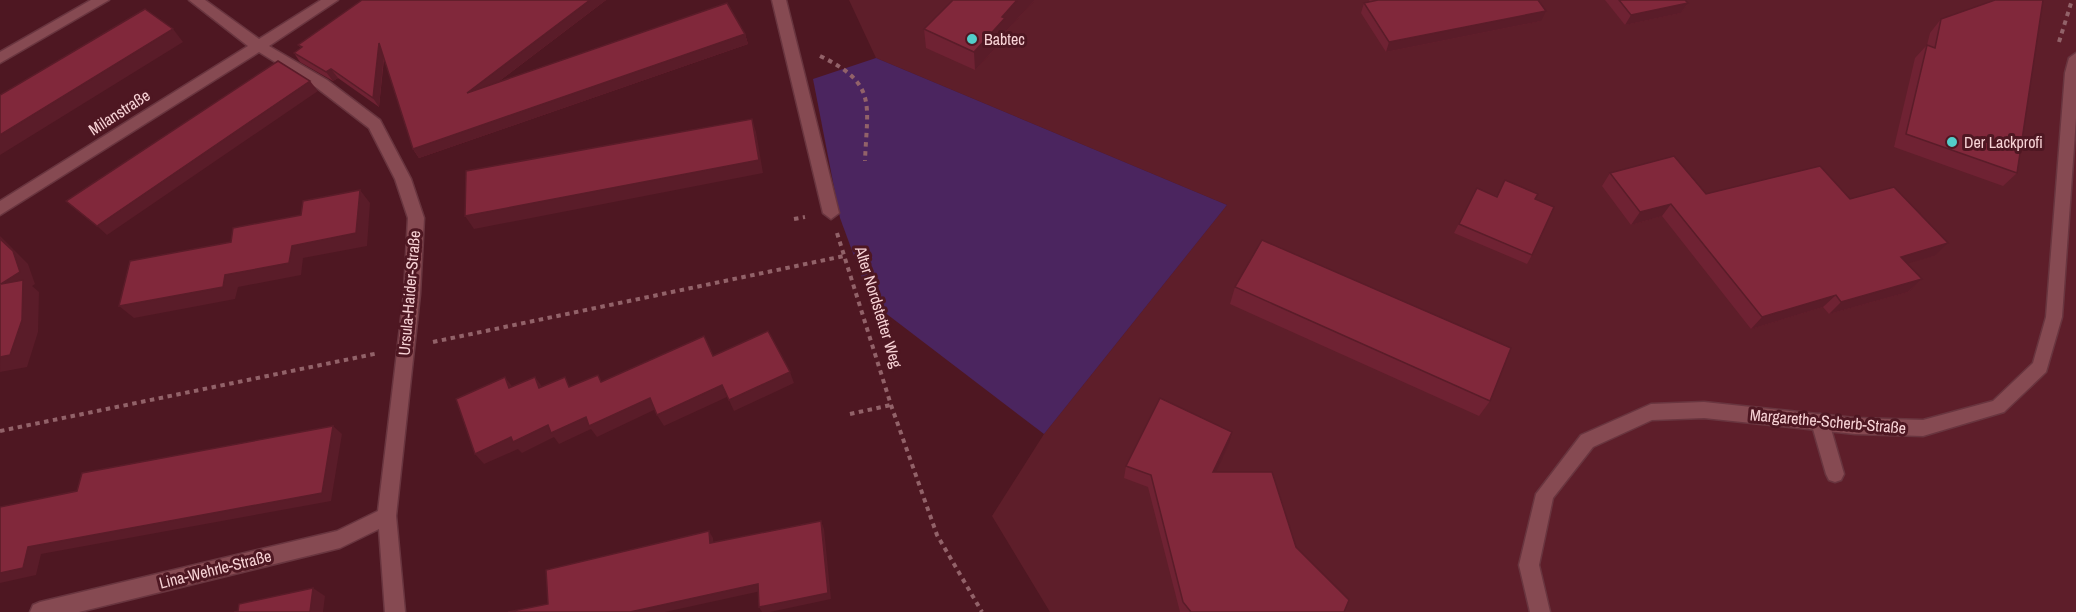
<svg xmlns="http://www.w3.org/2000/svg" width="2076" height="612" font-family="'Archivo Narrow',sans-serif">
<rect width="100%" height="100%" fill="#4e1722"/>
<!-- built -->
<polygon fill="#5e1e2a" points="849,0 2076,0 2076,612 1050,612 992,516 1044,434 1227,205 876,58"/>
<!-- green -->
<polygon fill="#4b255f" points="876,58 1227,205 1044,434 871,302 840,218 813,79"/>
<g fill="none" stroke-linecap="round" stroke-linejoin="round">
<!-- service casing -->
<g stroke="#69353f" stroke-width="3">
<g id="service">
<polygon points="772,0 786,0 839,213 831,219 823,213"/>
<polygon points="1820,414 1826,416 1829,422 1844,474 1841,480 1835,482 1829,480 1826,474 1811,422 1814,416"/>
</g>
</g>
<!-- minor casing -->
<g stroke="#69353f" stroke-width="3">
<g id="minor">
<polygon points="91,0 109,0 0,63 0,52"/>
<polygon points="189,0 205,0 259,39 321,0 338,0 269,46 327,80 380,120 411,179 424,218 420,294 396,516 405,612 385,612 379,529 340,548 79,612 30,612 33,605 40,602 337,531 378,511 404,294 408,218 395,179 369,128 317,88 259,52 0,215 0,201 248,46"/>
<polygon points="2076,53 2076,118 2062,317 2046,372 2004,412 1923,436 1855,434 1704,418 1652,420 1593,447 1553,498 1539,565 1550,612 1530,612 1519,565 1536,494 1581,435 1651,404 1704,402 1855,418 1923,420 1993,401 2033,363 2046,317 2065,73 2069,58"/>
</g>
</g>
<!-- path -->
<g stroke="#926269" stroke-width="4" stroke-dasharray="4.5 4.5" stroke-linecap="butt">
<polyline points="2059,42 2072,0"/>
<path d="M820 56C878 84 867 104 865 161"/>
<polyline points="794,219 805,217"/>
<polyline points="837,233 891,405 937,535 982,612"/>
<polyline points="433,342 844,256"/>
<polyline points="850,414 891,405"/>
<polyline points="0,431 379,353"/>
</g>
<!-- service -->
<use href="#service" fill="#864a52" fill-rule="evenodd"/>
<!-- minor -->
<use href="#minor" fill="#864a52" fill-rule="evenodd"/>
</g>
<!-- wall -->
<g fill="#6f2233">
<polygon points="362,0 606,0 498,82 727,3 745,34 748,44 419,158 413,149 384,59 379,107 338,78 333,81 300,62 294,53 301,48 298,45"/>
<polygon points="953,0 1035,0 1005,32 1006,37 975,70 926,48 924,29"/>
<polygon points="1369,0 1538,0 1541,21 1386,52 1361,13 1364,3 1370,2"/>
<polygon points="1605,0 1685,0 1688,3 1681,13 1625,25"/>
<polygon points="1941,19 2017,173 2003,186 1894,147 1915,58 1927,45 1930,33"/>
<polygon points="1610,173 1706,194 1850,199 1934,256 1907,263 1922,279 1908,292 1829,314 1823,307 1751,329 1662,216 1631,225 1602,186"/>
<polygon points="1477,188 1497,196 1535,199 1532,255 1527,264 1454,233"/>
<polygon points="1235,287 1490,401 1479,416 1230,304"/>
<polygon points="1229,444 1215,472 1296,547 1344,612 1180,612 1148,487 1124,478 1126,466"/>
</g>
<!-- shaded-wall -->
<g fill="#5a1c29">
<polygon points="590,0 606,0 472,102 467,93"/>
<polygon points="1017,0 1035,0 1005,32 1006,37 975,70 974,52 1002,17"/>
<polygon points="1688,3 1681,13 1625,25 1631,15"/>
<polygon points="1546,11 1541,21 1386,52 1389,42"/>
<polygon points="173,29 183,42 0,155 0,135"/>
<polygon points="745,34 748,44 419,158 413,149"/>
<polygon points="379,43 384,53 379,107 373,98"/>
<polygon points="331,69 338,78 333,81 326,72"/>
<polygon points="310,81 318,91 107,235 97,226"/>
<polygon points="752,119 756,132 763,173 474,229 465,216"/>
<polygon points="360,190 370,203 367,246 303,258 301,275 238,287 235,299 134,318 119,306 225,275 292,246"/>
<polygon points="1671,204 1662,216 1631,225 1640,212"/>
<polygon points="0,236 28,264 35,284 32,286 39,292 38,332 27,367 0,372 1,284"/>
<polygon points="1948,243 1934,256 1888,269 1901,257"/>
<polygon points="1922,279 1908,292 1829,314 1841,302"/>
<polygon points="1836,295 1823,307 1751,329 1762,317"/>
<polygon points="790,372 794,383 734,411 729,400"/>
<polygon points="505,377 514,389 509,388"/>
<polygon points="535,377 543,388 539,388"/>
<polygon points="722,385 727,397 664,426 657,415"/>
<polygon points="650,398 656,409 597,437 591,429 559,444 554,437 522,453 518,449 484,464 475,454 511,437 548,425 586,417"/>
<polygon points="333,426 342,434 331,501 41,554 36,575 0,583 0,573 28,547"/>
<polygon points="1232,432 1229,444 1210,485 1213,472"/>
<polygon points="821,521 824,529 831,599 770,612 762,612 759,607"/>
<polygon points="709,531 713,538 714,550 710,543"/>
<polygon points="758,584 761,591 665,612 630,612"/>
<polygon points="313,588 325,596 323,612 310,612"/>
</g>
<!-- building -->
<g fill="#81283b" stroke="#5a1c29" stroke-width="1.5">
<polygon points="362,0 590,0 467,93 727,3 745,34 413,149 379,43 373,98 331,69 326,72 294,53 302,47 298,45"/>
<polygon points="953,0 1017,0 1002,17 1005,18 974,52 924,29"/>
<polygon points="1378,0 1538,0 1546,11 1389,42 1364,3"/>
<polygon points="1619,0 1685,0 1688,3 1631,15"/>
<polygon points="1995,0 2043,0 2017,173 1906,134 1927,45 1935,48 1941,19"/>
<polygon points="145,9 173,29 0,135 0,95"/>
<polygon points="278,61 310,81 97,226 66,201"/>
<polygon points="752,119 759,160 465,216 466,171"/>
<polygon points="1674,156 1706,194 1820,166 1850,199 1894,187 1948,243 1901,257 1922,279 1841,302 1836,295 1762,317 1671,204 1640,212 1610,173"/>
<polygon points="1505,180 1538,194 1535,199 1554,207 1532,255 1459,224 1477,188 1497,197"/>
<polygon points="360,190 356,233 292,246 289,263 225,275 223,287 119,306 130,261 231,242 233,228 301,215 303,201"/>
<polygon points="0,239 13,251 20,272 1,284 23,280 22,320 10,355 0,357"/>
<polygon points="1262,240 1511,348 1490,401 1235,287"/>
<polygon points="768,331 790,372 729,400 722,385 657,415 650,398 589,426 586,417 551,433 548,425 513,442 511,437 475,454 456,399 505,377 509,388 535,377 539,388 565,377 569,387 598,375 601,382 704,336 713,356"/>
<polygon points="1160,398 1232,432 1213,472 1272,472 1296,547 1349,600 1344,612 1191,612 1183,602 1151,475 1126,466"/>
<polygon points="333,426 322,493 28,547 23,568 0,573 0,507 77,491 82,473"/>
<polygon points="821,521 828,593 759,607 758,584 630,612 508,612 548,604 546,570 709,531 710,543"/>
<polygon points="313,588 310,612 234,612 238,611 239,604"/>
</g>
<!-- markers -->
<g fill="#53cdc9" stroke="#4e1722" stroke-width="2">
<circle cx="972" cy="39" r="6"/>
<circle cx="1952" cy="142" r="6"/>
</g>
<g text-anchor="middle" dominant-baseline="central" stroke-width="6" stroke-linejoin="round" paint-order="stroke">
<!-- poi labels -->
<g font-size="16" fill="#f8d3d6" stroke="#4e1722" text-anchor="start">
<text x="984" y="39">Babtec</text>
<text x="1964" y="142">Der Lackprofi</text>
</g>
<!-- street labels -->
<g font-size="16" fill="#f8d3d6" stroke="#4e1722">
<text transform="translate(119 112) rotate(-33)">Milanstraße</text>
<text transform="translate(409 293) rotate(-85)">Ursula-Haider-Straße</text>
<text transform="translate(879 307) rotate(73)">Alter Nordstetter Weg</text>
<text transform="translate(1828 421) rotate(5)">Margarethe-Scherb-Straße</text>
<text transform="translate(215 569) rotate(-14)">Lina-Wehrle-Straße</text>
</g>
</g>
</svg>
